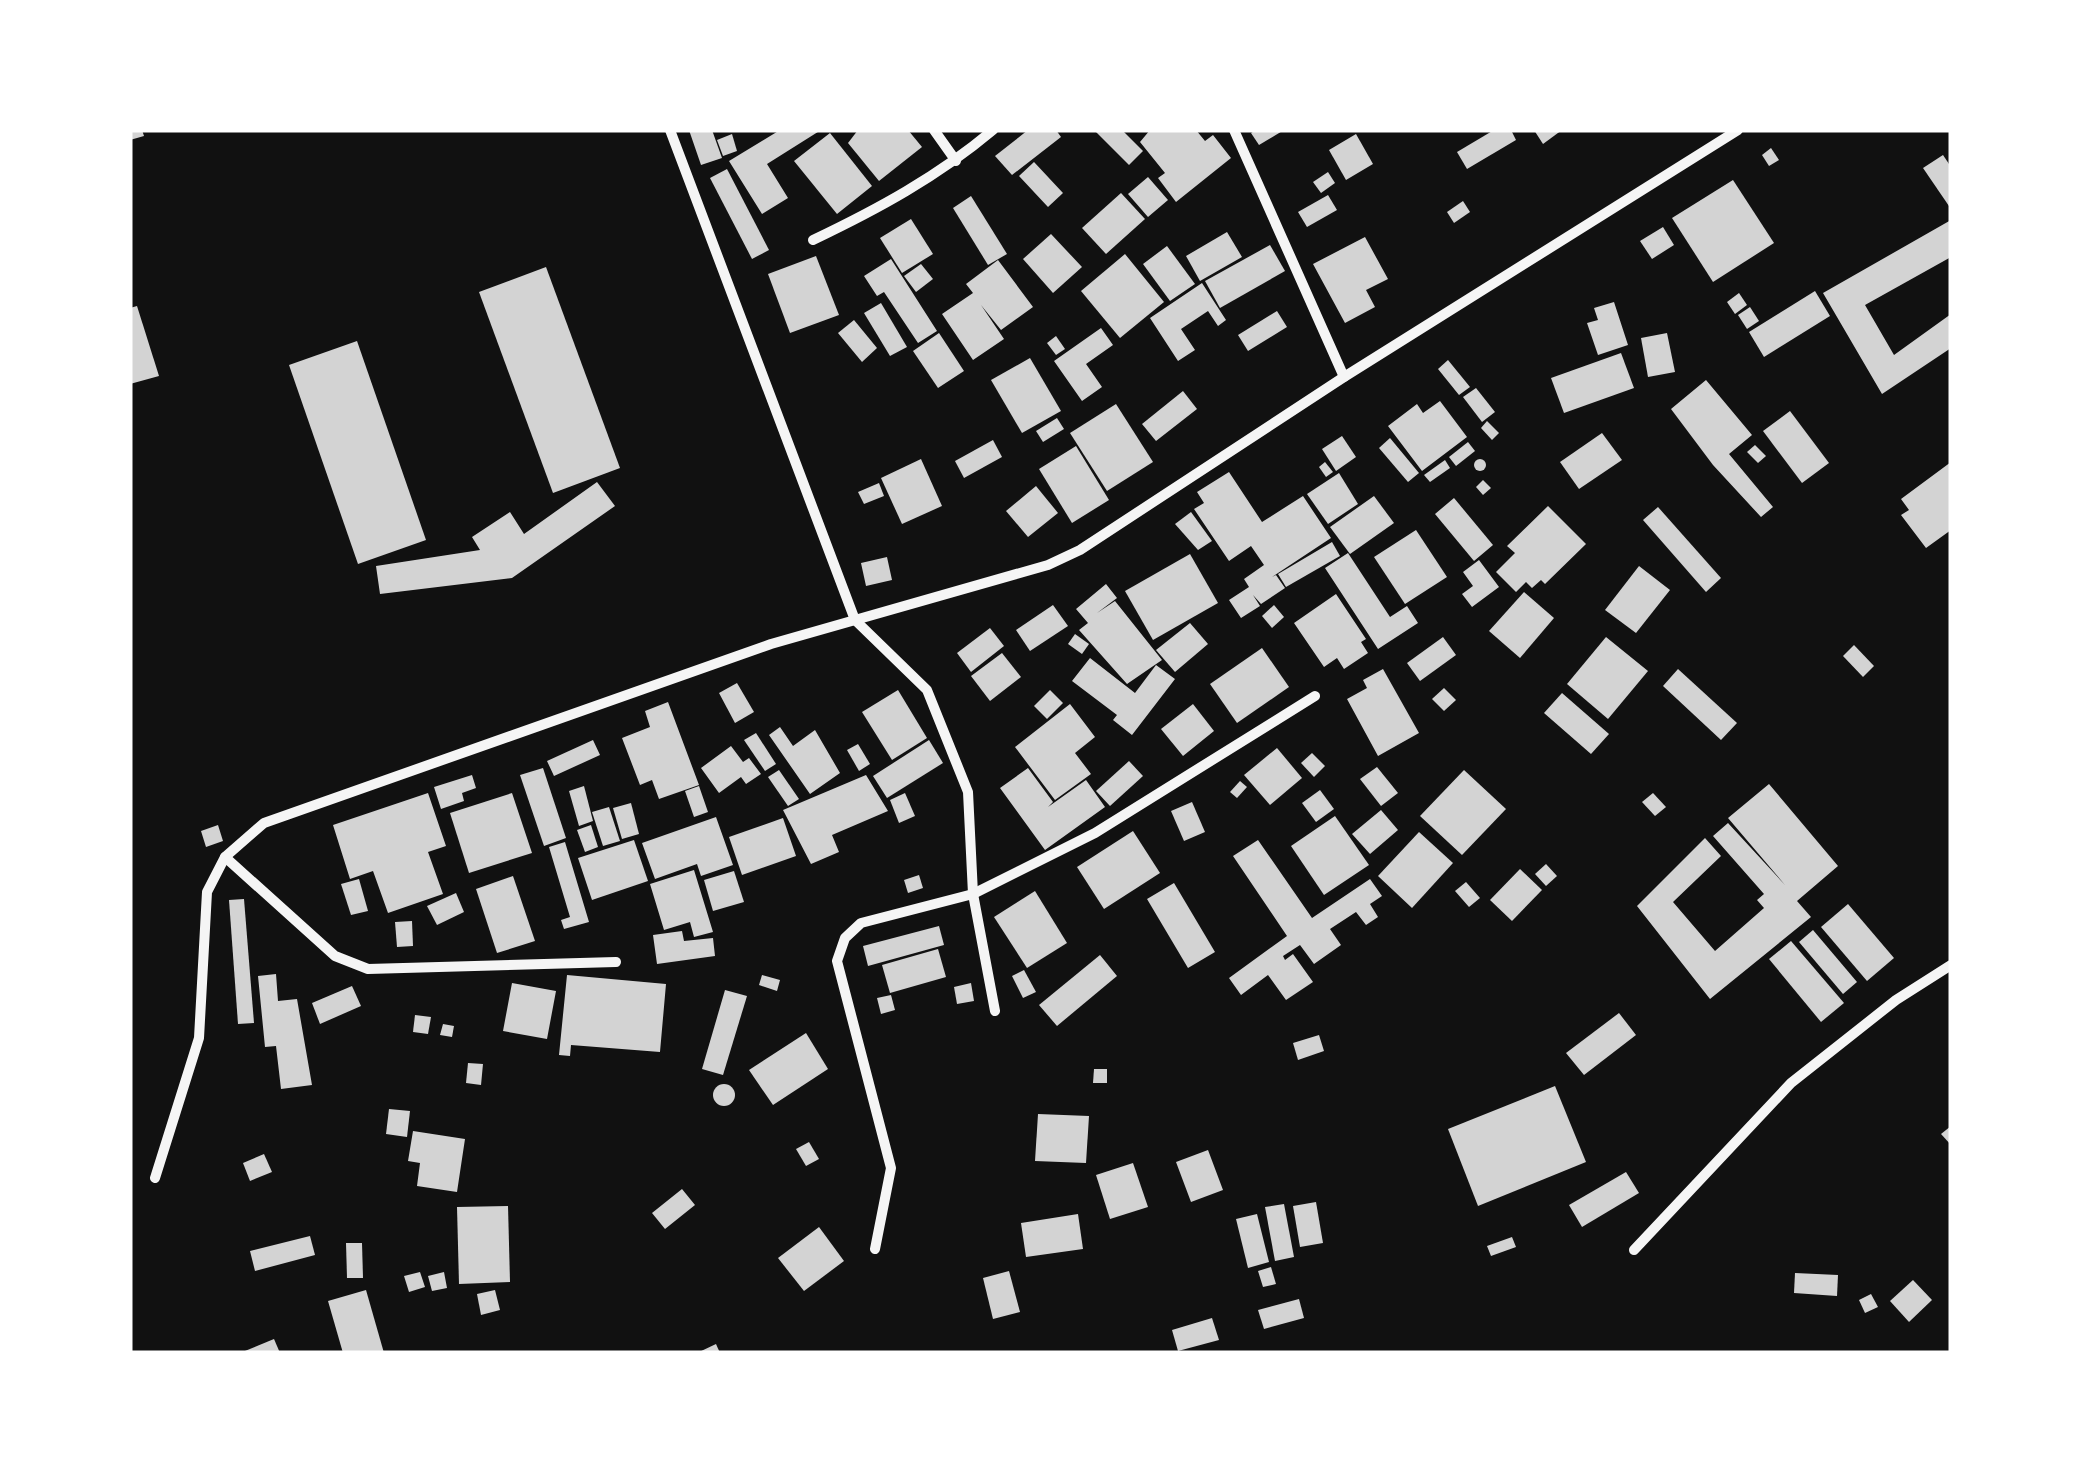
<svg xmlns="http://www.w3.org/2000/svg" width="2081" height="1483" font-family="'Public Sans',sans-serif">
<rect width="100%" height="100%" fill="#111"/>
<!-- building -->
<g fill="#d3d3d3">
<polygon points="130,130 142,130 144,136 130,140"/>
<polygon points="689,130 712,130 722,158 701,165"/>
<polygon points="780,130 821,130 767,164 788,198 762,214 729,161"/>
<polygon points="858,130 908,130 922,147 879,181 848,143"/>
<polygon points="1028,130 1056,130 1061,137 1012,175 995,156"/>
<polygon points="1094,130 1122,130 1143,151 1129,165"/>
<polygon points="1150,130 1196,130 1205,141 1213,135 1231,158 1176,202 1158,178 1165,173 1140,142"/>
<polygon points="1256,130 1284,130 1259,145 1251,133"/>
<polygon points="1494,130 1511,130 1516,140 1467,169 1457,152"/>
<polygon points="1534,130 1562,130 1543,144"/>
<polygon points="830,133 872,186 837,214 794,161"/>
<polygon points="732,134 737,151 723,156 717,140"/>
<polygon points="1356,134 1373,164 1346,180 1329,150"/>
<polygon points="1771,148 1779,160 1769,166 1762,155"/>
<polygon points="1943,155 1951,167 1951,209 1923,168"/>
<polygon points="1034,162 1063,193 1048,207 1019,176"/>
<polygon points="727,169 769,250 752,259 710,178"/>
<polygon points="1328,172 1335,183 1321,193 1313,182"/>
<polygon points="1148,177 1168,200 1148,217 1128,194"/>
<polygon points="1733,180 1774,243 1713,282 1672,218"/>
<polygon points="1121,193 1145,219 1106,254 1082,228"/>
<polygon points="1328,195 1337,210 1307,227 1298,212"/>
<polygon points="971,196 1007,254 988,265 953,208"/>
<polygon points="1463,201 1470,212 1454,223 1447,212"/>
<polygon points="911,219 933,254 902,273 880,238"/>
<polygon points="1951,220 1951,257 1865,305 1894,355 1951,314 1951,348 1882,394 1823,293"/>
<polygon points="1663,227 1674,245 1652,259 1640,241"/>
<polygon points="1227,232 1242,257 1200,281 1186,256"/>
<polygon points="1051,234 1082,267 1053,293 1023,259"/>
<polygon points="1365,237 1388,279 1366,290 1375,307 1345,323 1313,264"/>
<polygon points="1270,245 1285,271 1220,308 1205,281"/>
<polygon points="1167,246 1195,284 1170,301 1143,264"/>
<polygon points="1125,254 1164,302 1120,338 1081,291"/>
<polygon points="816,256 839,315 790,333 768,274"/>
<polygon points="891,259 937,331 918,343 884,292 877,296 864,276"/>
<polygon points="998,260 1033,307 1001,330 981,305 1004,339 973,360 942,314 973,293 966,284"/>
<polygon points="921,264 933,279 916,292 904,276"/>
<polygon points="546,267 620,468 553,493 479,292"/>
<polygon points="1202,283 1226,320 1218,326 1208,311 1181,329 1195,350 1178,361 1150,318"/>
<polygon points="1815,291 1830,316 1764,357 1749,332"/>
<polygon points="1739,293 1747,305 1735,314 1727,302"/>
<polygon points="1614,302 1628,345 1598,355 1587,323 1598,320 1594,308"/>
<polygon points="881,303 907,347 890,356 864,313"/>
<polygon points="137,306 159,376 130,384 130,308"/>
<polygon points="1750,307 1759,321 1747,329 1738,315"/>
<polygon points="1277,311 1287,327 1248,351 1238,335"/>
<polygon points="854,320 877,348 862,362 838,333"/>
<polygon points="1101,328 1113,345 1086,364 1102,387 1082,401 1054,361"/>
<polygon points="939,333 964,371 938,388 913,351"/>
<polygon points="1667,333 1675,372 1648,377 1641,338"/>
<polygon points="1056,336 1065,349 1056,355 1047,343"/>
<polygon points="357,341 426,540 358,564 289,365"/>
<polygon points="1621,353 1634,388 1564,413 1551,378"/>
<polygon points="1030,358 1061,411 1022,433 991,380"/>
<polygon points="1448,360 1470,387 1459,395 1438,369"/>
<polygon points="1706,380 1752,435 1729,454 1773,507 1761,517 1713,465 1671,409"/>
<polygon points="1476,388 1495,412 1482,422 1463,397"/>
<polygon points="1183,391 1197,409 1156,441 1142,424"/>
<polygon points="1440,401 1467,437 1422,471 1388,426 1417,404 1423,413"/>
<polygon points="1116,404 1153,462 1107,491 1070,433"/>
<polygon points="1790,411 1829,463 1802,483 1763,431"/>
<polygon points="1057,418 1064,429 1043,442 1036,431"/>
<polygon points="1487,421 1499,433 1492,440 1481,428"/>
<polygon points="1602,433 1622,460 1579,489 1560,462"/>
<polygon points="1342,436 1356,457 1336,471 1322,449"/>
<polygon points="1390,438 1419,473 1408,482 1379,448"/>
<polygon points="993,440 1002,457 964,478 955,461"/>
<polygon points="1468,442 1475,451 1456,466 1449,457"/>
<polygon points="1755,445 1766,456 1758,463 1747,452"/>
<polygon points="1076,446 1109,500 1072,523 1039,469"/>
<circle cx="1480" cy="465" r="6"/>
<polygon points="921,459 942,506 902,524 881,478"/>
<polygon points="1445,460 1450,468 1430,482 1424,475"/>
<polygon points="1325,462 1333,472 1326,477 1319,467"/>
<polygon points="1951,462 1951,530 1926,548 1901,515 1909,510 1901,499"/>
<polygon points="1229,472 1262,522 1303,496 1331,538 1272,577 1276,575 1285,588 1261,604 1253,595 1260,606 1241,618 1229,600 1249,587 1244,579 1264,565 1251,546 1229,561 1194,509 1204,503 1197,492"/>
<polygon points="1339,473 1358,504 1328,524 1307,494"/>
<polygon points="1483,480 1491,488 1483,495 1476,487"/>
<polygon points="597,482 615,506 512,578 380,594 376,566 480,550 472,537 510,512 524,534"/>
<polygon points="879,483 884,496 864,504 858,492"/>
<polygon points="1036,486 1058,513 1028,537 1006,511"/>
<polygon points="1374,496 1394,523 1350,554 1330,527"/>
<polygon points="1454,498 1493,545 1474,561 1435,514"/>
<polygon points="1548,506 1586,544 1545,584 1541,580 1532,588 1526,582 1516,592 1496,572 1515,553 1507,546"/>
<polygon points="1658,507 1721,578 1706,592 1643,520"/>
<polygon points="1191,512 1212,541 1198,550 1175,524"/>
<polygon points="1416,530 1447,577 1405,604 1374,557"/>
<polygon points="1332,542 1340,556 1286,587 1278,574"/>
<polygon points="1348,553 1390,617 1407,606 1418,623 1378,649 1325,568"/>
<polygon points="1190,554 1218,603 1153,640 1125,591"/>
<polygon points="887,557 892,580 866,586 861,563"/>
<polygon points="1479,560 1499,587 1472,607 1462,594 1473,586 1463,572"/>
<polygon points="1639,566 1670,590 1636,633 1605,610"/>
<polygon points="1106,584 1117,598 1097,613 1115,601 1162,660 1127,684 1079,630 1088,623 1076,609"/>
<polygon points="1524,592 1554,618 1520,658 1489,631"/>
<polygon points="1336,594 1366,639 1361,642 1368,653 1344,669 1337,658 1324,667 1294,623"/>
<polygon points="1053,605 1068,626 1030,651 1016,630"/>
<polygon points="1274,605 1284,617 1272,628 1262,616"/>
<polygon points="1190,623 1208,644 1175,672 1156,650"/>
<polygon points="990,628 1004,646 971,672 957,653"/>
<polygon points="1075,634 1089,644 1082,654 1068,644"/>
<polygon points="1443,637 1456,655 1420,681 1407,663"/>
<polygon points="1606,637 1648,671 1608,719 1567,684"/>
<polygon points="1854,645 1874,666 1863,677 1843,656"/>
<polygon points="1262,648 1289,687 1237,723 1210,684"/>
<polygon points="1002,653 1021,677 990,701 971,676"/>
<polygon points="1090,658 1135,693 1156,665 1175,679 1132,735 1113,720 1117,715 1072,681"/>
<polygon points="1383,669 1419,733 1378,756 1347,699 1367,688 1363,680"/>
<polygon points="1678,669 1737,723 1721,740 1663,686"/>
<polygon points="737,683 754,712 735,723 719,693"/>
<polygon points="1444,688 1456,700 1444,711 1432,699"/>
<polygon points="898,690 927,738 892,760 862,712"/>
<polygon points="1050,690 1063,703 1047,719 1034,706"/>
<polygon points="1562,693 1609,734 1591,754 1544,713"/>
<polygon points="668,702 699,785 659,799 652,780 640,785 622,738 650,727 645,711"/>
<polygon points="1070,704 1095,737 1075,753 1091,774 1055,800 1015,747"/>
<polygon points="1193,704 1214,731 1183,756 1161,729"/>
<polygon points="780,727 793,746 815,730 840,773 810,794 769,735"/>
<polygon points="756,733 776,764 765,771 744,740"/>
<polygon points="593,740 600,755 554,776 547,761"/>
<polygon points="929,740 943,763 887,798 873,776"/>
<polygon points="858,744 870,764 859,771 847,750"/>
<polygon points="731,746 743,762 749,758 761,774 746,784 741,777 719,793 701,768"/>
<polygon points="1277,748 1302,778 1270,805 1244,775"/>
<polygon points="1312,753 1325,766 1314,777 1301,763"/>
<polygon points="1129,761 1143,776 1110,806 1096,791"/>
<polygon points="1377,767 1398,793 1381,806 1360,779"/>
<polygon points="543,768 566,838 544,846 520,775"/>
<polygon points="1028,768 1053,802 1048,807 1086,780 1105,807 1045,850 1000,788"/>
<polygon points="779,770 799,799 788,806 768,777"/>
<polygon points="1464,770 1506,809 1462,855 1420,816"/>
<polygon points="472,775 476,788 462,793 464,801 441,809 434,787"/>
<polygon points="866,775 888,811 832,835 839,852 811,864 783,810"/>
<polygon points="1240,781 1247,787 1237,798 1230,792"/>
<polygon points="1769,784 1838,866 1797,901 1811,917 1710,999 1637,906 1705,838 1721,856 1673,902 1715,951 1764,908 1757,900 1764,894 1713,836 1728,823 1785,885 1728,818"/>
<polygon points="584,786 593,821 579,826 569,791"/>
<polygon points="699,786 708,812 694,817 685,791"/>
<polygon points="1320,790 1334,809 1316,822 1302,803"/>
<polygon points="428,793 446,846 428,852 443,894 388,913 373,871 350,879 333,825"/>
<polygon points="512,793 532,853 469,873 450,813"/>
<polygon points="905,793 915,816 899,823 890,800"/>
<polygon points="1653,793 1666,807 1655,816 1642,802"/>
<polygon points="1192,802 1205,832 1184,841 1171,811"/>
<polygon points="631,803 639,834 622,839 613,808"/>
<polygon points="609,807 620,841 603,846 592,812"/>
<polygon points="1381,810 1398,830 1370,854 1352,834"/>
<polygon points="1335,816 1369,865 1324,895 1291,846"/>
<polygon points="716,817 733,865 701,876 697,864 655,879 642,843"/>
<polygon points="783,818 796,856 742,875 729,837"/>
<polygon points="218,825 223,841 206,847 201,831"/>
<polygon points="591,825 598,847 585,852 577,830"/>
<polygon points="1133,831 1160,873 1104,909 1077,867"/>
<polygon points="1419,832 1453,863 1412,908 1378,876"/>
<polygon points="634,840 648,881 592,900 578,858"/>
<polygon points="1258,840 1312,918 1370,879 1382,896 1370,904 1378,917 1366,925 1356,912 1330,929 1341,945 1314,964 1300,945 1283,956 1285,960 1293,954 1313,982 1286,1000 1268,975 1241,995 1229,978 1287,936 1233,856"/>
<polygon points="565,842 589,922 564,929 561,920 570,917 549,847"/>
<polygon points="1546,864 1557,876 1546,886 1535,874"/>
<polygon points="1520,869 1542,890 1512,921 1490,900"/>
<polygon points="694,870 713,932 694,937 690,922 664,930 650,884"/>
<polygon points="734,871 744,902 713,911 704,880"/>
<polygon points="919,875 923,888 908,893 904,880"/>
<polygon points="513,876 535,941 497,953 476,889"/>
<polygon points="359,879 368,911 351,915 341,884"/>
<polygon points="1466,882 1480,898 1469,907 1455,891"/>
<polygon points="1174,883 1215,952 1188,968 1147,899"/>
<polygon points="1035,891 1067,943 1027,968 994,917"/>
<polygon points="456,893 464,912 437,925 427,906"/>
<polygon points="244,899 254,1023 238,1024 229,900"/>
<polygon points="1848,904 1894,958 1867,981 1821,927"/>
<polygon points="412,921 413,946 397,947 395,922"/>
<polygon points="939,926 944,945 868,966 863,946"/>
<polygon points="1813,930 1857,982 1843,994 1799,942"/>
<polygon points="682,931 684,941 713,938 715,956 657,964 653,935"/>
<polygon points="1791,941 1844,1003 1821,1022 1769,959"/>
<polygon points="938,949 946,977 890,993 882,965"/>
<polygon points="1100,955 1117,976 1057,1026 1039,1005"/>
<polygon points="1024,970 1036,992 1023,998 1012,976"/>
<polygon points="276,974 278,1001 297,999 312,1085 281,1089 276,1046 265,1047 258,976"/>
<polygon points="567,975 666,984 660,1052 571,1045 570,1056 559,1055"/>
<polygon points="762,975 780,980 777,991 759,985"/>
<polygon points="512,983 556,991 547,1039 503,1031"/>
<polygon points="971,983 974,1001 957,1004 954,987"/>
<polygon points="352,986 361,1006 320,1024 312,1003"/>
<polygon points="725,990 747,996 723,1075 702,1069"/>
<polygon points="891,995 895,1010 881,1014 877,998"/>
<polygon points="1619,1013 1636,1035 1584,1075 1566,1053"/>
<polygon points="415,1015 431,1017 428,1034 413,1032"/>
<polygon points="443,1024 454,1026 452,1037 440,1035"/>
<polygon points="806,1033 828,1069 773,1105 749,1070"/>
<polygon points="1319,1035 1324,1051 1298,1060 1293,1043"/>
<polygon points="468,1063 483,1064 481,1085 466,1083"/>
<polygon points="1094,1069 1107,1069 1107,1083 1093,1083"/>
<circle cx="724" cy="1095" r="11"/>
<polygon points="1555,1086 1586,1162 1478,1206 1448,1129"/>
<polygon points="389,1109 410,1111 407,1137 386,1134"/>
<polygon points="1038,1114 1089,1116 1086,1163 1035,1161"/>
<polygon points="1951,1126 1951,1145 1941,1134"/>
<polygon points="413,1131 465,1139 457,1192 417,1186 420,1163 408,1161"/>
<polygon points="809,1142 819,1159 806,1166 796,1149"/>
<polygon points="1208,1150 1223,1190 1191,1202 1176,1162"/>
<polygon points="264,1154 272,1172 250,1181 243,1163"/>
<polygon points="1133,1163 1148,1207 1110,1219 1096,1175"/>
<polygon points="1626,1172 1639,1193 1582,1227 1569,1205"/>
<polygon points="682,1189 695,1205 665,1229 652,1213"/>
<polygon points="1316,1202 1323,1243 1300,1247 1293,1206"/>
<polygon points="1284,1204 1294,1257 1275,1261 1265,1207"/>
<polygon points="508,1206 510,1282 459,1284 457,1207"/>
<polygon points="1078,1214 1083,1249 1026,1257 1021,1223"/>
<polygon points="1257,1214 1269,1262 1248,1268 1236,1219"/>
<polygon points="819,1227 844,1261 804,1291 778,1258"/>
<polygon points="310,1236 315,1255 255,1271 250,1251"/>
<polygon points="1512,1237 1516,1247 1491,1256 1487,1246"/>
<polygon points="346,1243 362,1243 363,1278 347,1278"/>
<polygon points="1271,1267 1276,1284 1263,1287 1258,1271"/>
<polygon points="1009,1271 1020,1312 993,1319 983,1278"/>
<polygon points="420,1272 425,1287 409,1292 404,1276"/>
<polygon points="444,1272 447,1288 432,1291 428,1276"/>
<polygon points="1795,1273 1838,1275 1837,1296 1794,1293"/>
<polygon points="1913,1280 1932,1300 1909,1322 1890,1301"/>
<polygon points="366,1290 384,1353 343,1353 328,1301"/>
<polygon points="495,1290 500,1310 481,1315 477,1294"/>
<polygon points="1871,1294 1878,1307 1865,1313 1859,1300"/>
<polygon points="1299,1299 1304,1318 1264,1329 1258,1310"/>
<polygon points="1212,1318 1219,1340 1178,1351 1172,1330"/>
<polygon points="274,1339 280,1353 240,1353"/>
<polygon points="716,1344 720,1353 697,1353"/>
</g>
<g fill="none" stroke-linecap="round" stroke-linejoin="round">
<!-- minor -->
<g stroke="#f5f5f5" stroke-width="10">
<polyline points="670,130 855,620 927,690 968,792 973,894 995,1011"/>
<polyline points="934,130 956,161"/>
<polyline points="1234,130 1344,377"/>
<path d="M813 240C878 209 937 177 993 130"/>
<polyline points="225,857 335,956 368,969 616,962"/>
<polyline points="155,1178 199,1038 207,892 225,857 264,823 771,644 1048,565 1080,550 1344,377 1738,130"/>
<polyline points="875,1249 891,1168 837,961 845,938 861,923 973,894 1095,833 1315,696"/>
<polyline points="1634,1250 1791,1083 1896,1000 1951,965"/>
</g>
</g>
<!-- border -->
<rect width="2081" height="1483" fill="none" stroke="#ffffff" stroke-width="265"/>
</svg>
